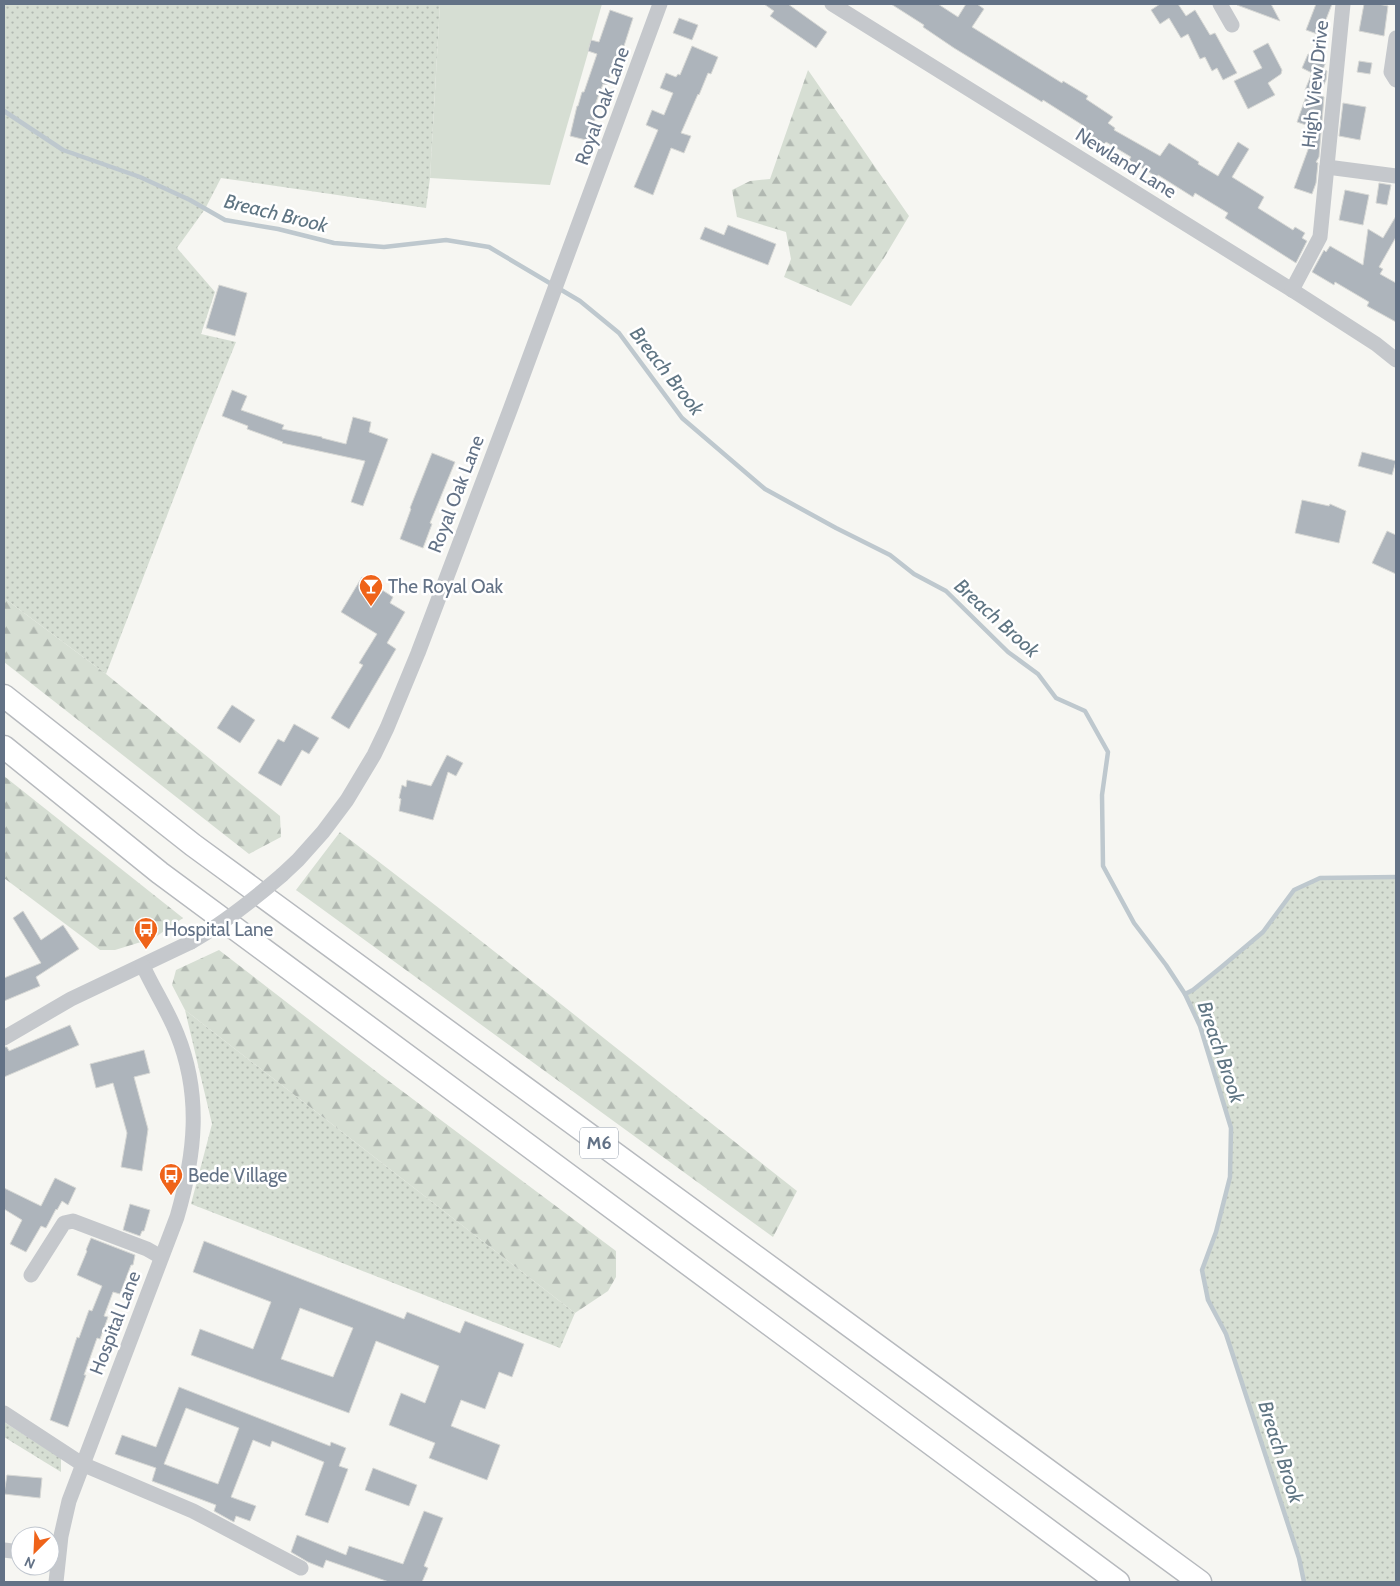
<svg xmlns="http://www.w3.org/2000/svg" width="1400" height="1586" font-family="Cabin,sans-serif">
<defs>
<pattern id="grass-dots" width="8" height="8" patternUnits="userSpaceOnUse" patternTransform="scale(1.25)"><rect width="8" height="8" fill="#d6ded3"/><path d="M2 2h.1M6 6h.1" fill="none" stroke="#b1b8b1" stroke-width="1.8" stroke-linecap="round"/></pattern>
<pattern id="forest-firs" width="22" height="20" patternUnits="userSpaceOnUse" patternTransform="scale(1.25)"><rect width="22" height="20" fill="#d6ded3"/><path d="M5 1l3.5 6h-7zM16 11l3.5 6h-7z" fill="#b1b8b1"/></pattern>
</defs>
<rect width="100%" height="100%" fill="#f6f6f2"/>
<!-- grass -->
<g fill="url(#grass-dots)">
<polygon points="4,4 440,4 430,178 426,208 221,178 205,209 177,248 215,292 201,334 236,342 195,443 106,674 4,598"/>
<polygon points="1396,877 1396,1582 1304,1582 1299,1558 1226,1334 1208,1300 1202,1270 1216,1232 1230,1177 1231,1128 1200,1026 1185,994 1193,990 1219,969 1263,932 1294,890 1320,878"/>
<polygon points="185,1010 575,1313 560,1348 191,1204 212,1124"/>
<polygon points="4,1422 61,1458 61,1472 4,1437"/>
</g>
<!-- forest -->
<g fill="url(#forest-firs)">
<polygon points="808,70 909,216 884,258 851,306 784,277 791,259 786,232 737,217 732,190 750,181 770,179"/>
<polygon points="4,598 106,674 280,816 281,837 249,854 4,662"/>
<polygon points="4,776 183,918 154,938 115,950 100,950 4,878"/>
<path d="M340 832C494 949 644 1071 797 1191L773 1237 296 890Z"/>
<polygon points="219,950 382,1076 616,1251 616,1277 608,1291 575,1313 185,1010 172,985 176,970"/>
</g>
<!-- garden -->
<polygon fill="#d6ded3" points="440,4 602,4 550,185 430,178"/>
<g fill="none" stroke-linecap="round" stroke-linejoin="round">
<!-- stream -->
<g stroke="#bec8ce" stroke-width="4.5">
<polyline points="4,111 63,150 140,177 190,200 225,220 278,229 334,243 384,247 446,240 489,247 580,301 619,333 682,418 765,489 836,528 890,555 914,574 946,591 1008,652 1038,674 1056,698 1085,711 1108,752 1102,795 1103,866 1134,923 1166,965 1185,994 1200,1026 1231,1128 1230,1177 1216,1232 1202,1270 1208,1300 1226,1334 1299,1558 1304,1582"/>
<polyline points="1185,994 1193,990 1219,969 1263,932 1294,890 1320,878 1396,877"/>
</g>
</g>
<!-- building -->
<g fill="#adb4bb" stroke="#d7d8d5" fill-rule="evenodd">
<polygon points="764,4 788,4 827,32 816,48 770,16 774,11"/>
<polygon points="891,4 938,4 958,17 966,4 977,4 984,9 972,27 1062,83 1063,81 1088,96 1086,99 1113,117 1108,123 1115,128 1114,130 1160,156 1169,143 1199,162 1198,164 1218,176 1238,142 1249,149 1232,177 1264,197 1258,208 1293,230 1295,227 1305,233 1302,238 1307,241 1296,263 1225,218 1228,213 1195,193 1193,197 1158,175 1157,177 1129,160 1131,157 1106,142 1104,144 1099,140 1097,143 1080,131 1084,126 1043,100 1042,102 954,48 923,27 924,25"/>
<polygon points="1160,4 1178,4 1186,16 1195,10 1210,35 1215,33 1237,73 1223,80 1217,68 1212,71 1205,57 1200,59 1188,34 1181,38 1169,18 1160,24 1151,10"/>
<polygon points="1238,4 1271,4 1280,21 1237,5"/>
<polygon points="1316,4 1332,4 1320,35 1306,30"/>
<polygon points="1364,4 1378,4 1388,6 1384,36 1359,31"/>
<polygon points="610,10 633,18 624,46 621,45 607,85 603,84 593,110 597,110 590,141 570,136 577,106 578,106 582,92 584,92 597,54 588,51 591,40 599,42"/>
<polygon points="679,18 698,25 692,40 673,33"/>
<polygon points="1268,43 1282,70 1281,74 1268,83 1275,95 1248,109 1234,81 1262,68 1253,51"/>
<polygon points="692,46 718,57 711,74 708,73 699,95 698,94 681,133 691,136 684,153 671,148 653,195 634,187 658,130 646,125 652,110 664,115 673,93 660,88 666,73 676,77 678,74 680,75"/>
<polygon points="1308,54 1326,62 1323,69 1327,71 1326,80 1319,95 1324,97 1319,157 1316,162 1318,163 1316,183 1312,194 1294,188 1321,114 1313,110 1306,125 1297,122 1309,88 1305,90 1312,73 1302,68"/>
<polygon points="1359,61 1372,63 1370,74 1357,72"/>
<polygon points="1343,103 1366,107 1360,140 1339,136"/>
<polygon points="1379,183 1391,185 1387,205 1376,203"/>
<polygon points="1345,190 1369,195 1363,225 1339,220"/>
<polygon points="1396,216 1396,237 1379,267 1383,269 1380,274 1396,283 1396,322 1367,306 1369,302 1335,282 1334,285 1312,272 1324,250 1326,252 1330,246 1363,265 1368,229 1383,238"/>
<polygon points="728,225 776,244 768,265 700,239 705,227 724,235"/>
<polygon points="219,285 247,293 235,336 206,328"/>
<polygon points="232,390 247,396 241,410 284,425 282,429 322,437 322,438 346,444 353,417 371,422 369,432 388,439 363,506 351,502 365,461 282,443 283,442 247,429 248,426 222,416"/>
<polygon points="1362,452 1396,461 1392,475 1358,466"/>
<polygon points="432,453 455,462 430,523 432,524 423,548 400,539 411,509 410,508"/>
<polygon points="1302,500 1329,506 1330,504 1346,511 1339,543 1295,533"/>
<polygon points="1387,531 1396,535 1396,574 1372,563"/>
<polygon points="362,577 393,597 390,603 405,612 387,643 396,649 349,729 331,718 363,665 359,663 377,634 341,612"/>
<polygon points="232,705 255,720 240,743 217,728"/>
<polygon points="294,724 319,738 309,754 302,750 281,786 258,773 278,739 284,742"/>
<polygon points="447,755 463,763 456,776 448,772 433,820 399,811 401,799 399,798 402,785 406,787 407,780 431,786"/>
<polygon points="23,911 41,940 63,925 79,949 36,977 40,986 4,1001 4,978 41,963 13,918"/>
<polygon points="70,1025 79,1045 4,1077 4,1047 7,1047 9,1051"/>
<polygon points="144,1050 150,1073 134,1077 148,1129 142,1171 121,1167 127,1133 113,1083 96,1088 90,1064"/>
<polygon points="55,1178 76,1188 68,1205 62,1201 57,1210 56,1209 46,1228 41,1226 26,1252 10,1244 22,1220 4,1209 4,1188 41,1206"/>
<polygon points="130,1204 150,1210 144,1231 142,1231 140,1236 123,1230"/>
<polygon points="91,1238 135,1255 133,1265 131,1265 120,1294 113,1292 104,1316 108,1317 100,1339 97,1338 84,1375 86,1375 68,1427 50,1420 77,1337 79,1338 89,1310 92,1311 102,1286 77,1275 87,1251 86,1250"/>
<path d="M204 1241 404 1319 407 1312 460 1333 465 1321 524 1344 512 1377 499 1372 485 1409 461 1400 451 1426 500 1445 487 1480 429 1458 435 1443 389 1425 401 1393 425 1403 439 1366 376 1341 349 1413 191 1355 200 1329 253 1349 271 1302 193 1272ZM300 1308 353 1328 333 1377 281 1359Z"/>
<path d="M179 1387 330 1446 331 1442 346 1448 339 1466 348 1469 328 1523 305 1515 324 1462 272 1441 270 1447 253 1440 231 1497 256 1506 250 1521 236 1516 234 1522 230 1520 214 1511 216 1505 152 1481 156 1468 115 1454 122 1435 156 1447ZM186 1408 239 1428 218 1484 164 1464Z"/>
<polygon points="373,1468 417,1485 409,1506 365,1490"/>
<polygon points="7,1475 42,1478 40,1498 4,1494"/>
<polygon points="424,1511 443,1518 424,1566 428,1568 422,1582 389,1582 326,1560 323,1568 308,1562 291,1552 297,1535 346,1555 349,1546 403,1564"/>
</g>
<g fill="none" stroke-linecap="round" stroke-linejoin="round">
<!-- highway casing -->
<g stroke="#b7babe" stroke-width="25">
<g id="highway">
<polyline points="4,696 193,845 1200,1582"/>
<polyline points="4,747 160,873 1118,1582"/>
</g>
</g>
<!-- minor -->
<g stroke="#c5c8cc" stroke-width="15">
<polyline points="832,4 1292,290 1376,344 1396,360"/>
<polyline points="1220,4 1232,25"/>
<polyline points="1396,38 1391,72 1396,80"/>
<polyline points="1327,167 1396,176"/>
<polyline points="1292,290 1320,237 1343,4"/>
<polyline points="282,875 298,860 323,832 347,800 374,755 387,728 418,653 510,410 660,4"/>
<polyline points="4,1038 71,999 191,942"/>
<polyline points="31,1275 64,1223 73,1221 147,1249 161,1257"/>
<polyline points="4,1413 82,1464 193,1511 301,1568"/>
<polyline points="4,1550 20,1552"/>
<path d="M56 1582 61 1536 69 1501 177 1217C195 1155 202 1096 177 1034 168 1011 153 988 143 966"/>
</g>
<!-- highway -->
<use href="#highway" stroke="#fff" stroke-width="22"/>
<!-- minor-bridge -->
<path stroke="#c5c8cc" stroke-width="15" d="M191 942C224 923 253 900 282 875"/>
</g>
<!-- icons -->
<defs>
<g id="bar-pin" transform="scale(1.25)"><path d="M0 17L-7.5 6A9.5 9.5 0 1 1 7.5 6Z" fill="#ef6319" stroke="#fff"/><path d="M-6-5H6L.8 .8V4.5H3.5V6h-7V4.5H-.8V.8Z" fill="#fff"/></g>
<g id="bus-pin" transform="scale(1.25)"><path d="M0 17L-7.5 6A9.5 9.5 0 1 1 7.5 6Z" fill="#ef6319" stroke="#fff"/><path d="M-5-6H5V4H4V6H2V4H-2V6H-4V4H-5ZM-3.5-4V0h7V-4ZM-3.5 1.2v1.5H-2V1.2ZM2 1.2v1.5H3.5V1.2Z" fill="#fff"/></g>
</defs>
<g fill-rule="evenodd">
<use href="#bar-pin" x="371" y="586"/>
<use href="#bus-pin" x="146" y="929"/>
<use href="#bus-pin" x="171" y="1175"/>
</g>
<g text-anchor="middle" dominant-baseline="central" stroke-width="5" stroke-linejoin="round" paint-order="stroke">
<!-- shield labels -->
<rect fill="#fff" stroke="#929caa" stroke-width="1" x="580" y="1127.5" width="38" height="31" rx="4"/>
<g font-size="18" font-weight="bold" fill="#637286">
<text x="599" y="1143">M6</text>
</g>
<!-- street labels -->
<g font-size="19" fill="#637286" stroke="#fff">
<text transform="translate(1315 84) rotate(-84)">High View Drive</text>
<text transform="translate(602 106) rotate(-70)">Royal Oak Lane</text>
<text transform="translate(1126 163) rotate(32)">Newland Lane</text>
<text transform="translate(456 494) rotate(-69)">Royal Oak Lane</text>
<text transform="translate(115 1323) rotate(-69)">Hospital Lane</text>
</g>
<!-- poi labels -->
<g font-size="19" fill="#637286" stroke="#fff" text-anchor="start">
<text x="388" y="586">The Royal Oak</text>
<text x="164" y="929">Hospital Lane</text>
<text x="188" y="1175">Bede Village</text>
</g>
<!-- water labels -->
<g font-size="20" font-style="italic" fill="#5f7583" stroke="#fff">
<text transform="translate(276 213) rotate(14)">Breach Brook</text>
<text transform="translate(667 371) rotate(52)">Breach Brook</text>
<text transform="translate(997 618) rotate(42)">Breach Brook</text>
<text transform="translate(1221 1052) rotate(71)">Breach Brook</text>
<text transform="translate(1281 1452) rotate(72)">Breach Brook</text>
</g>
</g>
<!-- border -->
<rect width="1400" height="1586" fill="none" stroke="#637286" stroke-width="10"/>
<!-- north arrow -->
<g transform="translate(35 1551) rotate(204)"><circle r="24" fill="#ffffff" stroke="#c1c7cf"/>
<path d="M0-4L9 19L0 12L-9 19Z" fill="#ef6319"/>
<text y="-8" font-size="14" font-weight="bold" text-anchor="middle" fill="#637286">N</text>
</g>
</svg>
